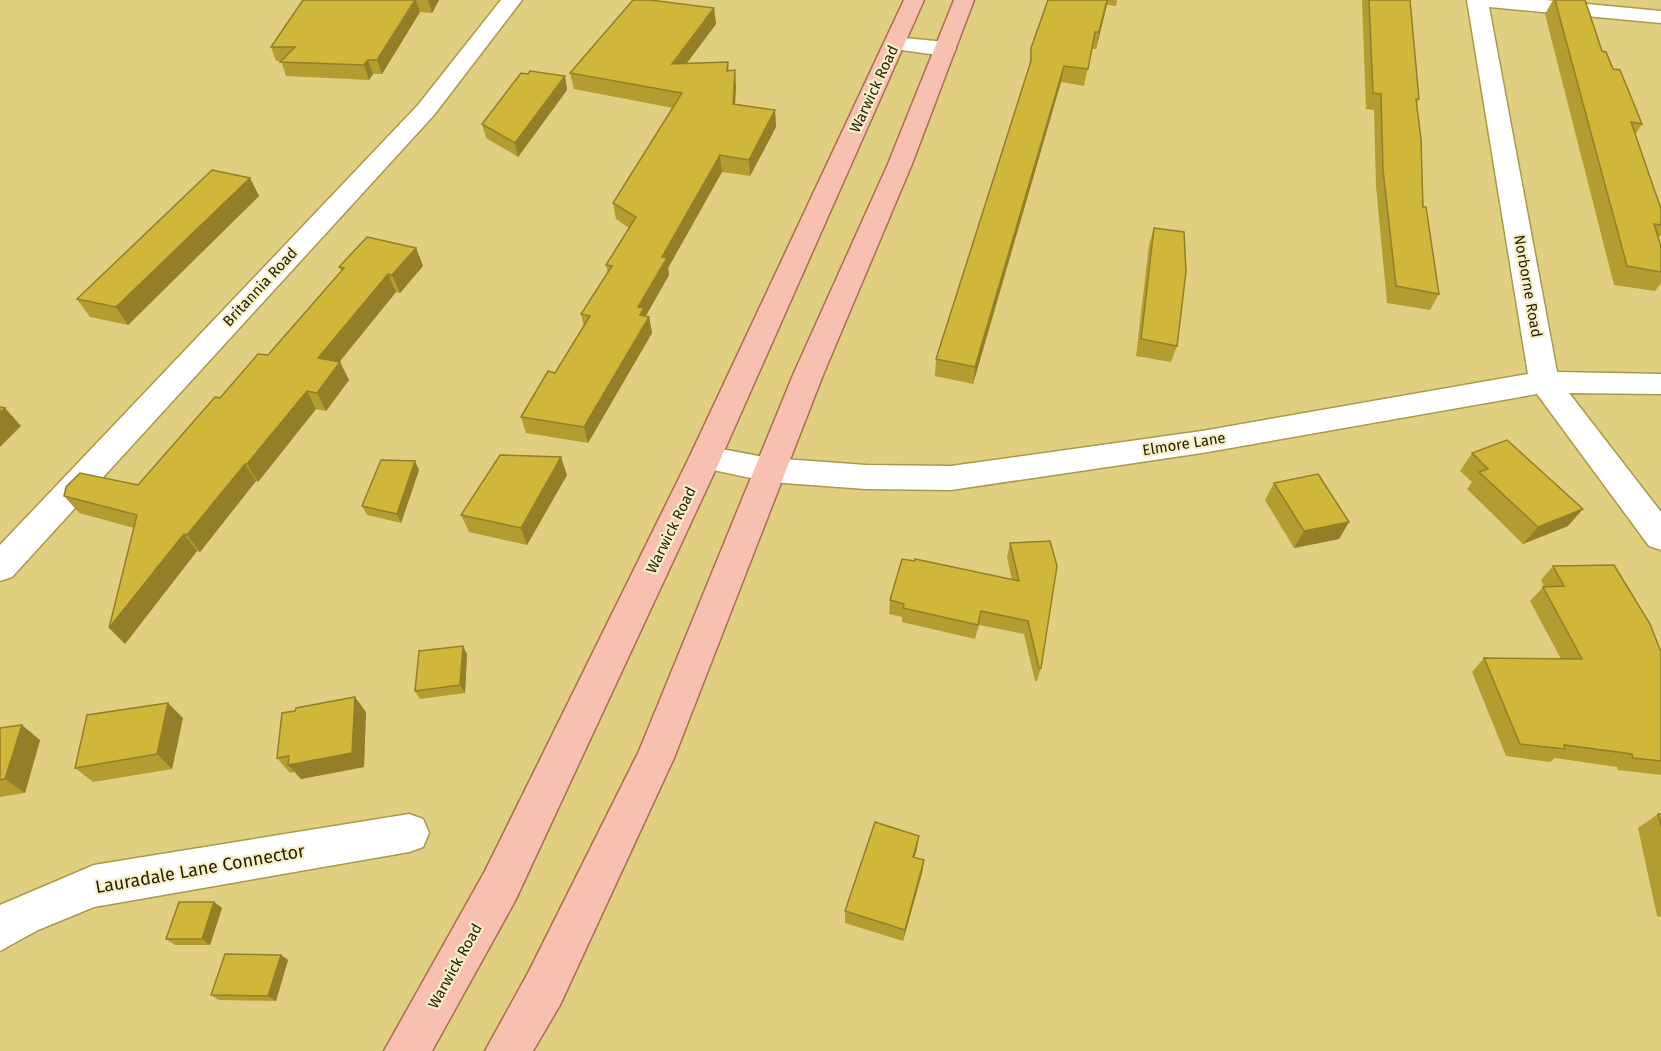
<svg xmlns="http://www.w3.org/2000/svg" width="1661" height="1051" font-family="'Fira Sans',sans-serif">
<rect width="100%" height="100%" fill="#e0cf80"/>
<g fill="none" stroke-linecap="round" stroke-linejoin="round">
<!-- minor casing -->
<g stroke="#aa994b" stroke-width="3">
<g id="minor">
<polygon points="501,0 522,0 434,115 12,577 0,581 0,545 418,105"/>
<polygon points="1467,0 1545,0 1661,11 1661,23 1489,7 1557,372 1661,374 1661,394 1569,393 1661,512 1661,550 1649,546 1537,394 1202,453 951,490 866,489 770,482 694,466 689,458 694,450 705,446 770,458 866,465 951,466 1202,431 1528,374"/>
<polygon points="895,37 945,42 953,44 956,49 953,54 945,56 887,48 884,43 887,38"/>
<polygon points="409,814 423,819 429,833 423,847 409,852 94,907 38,930 0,951 0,905 94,865"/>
</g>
</g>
<!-- major casing -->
<g stroke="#aa6c50" stroke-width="3">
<g id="major">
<polygon points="904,0 924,0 721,458 515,901 432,1051 384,1051 485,871 689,458"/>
<polygon points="954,0 974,0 912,164 823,375 674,758 560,1005 533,1051 485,1051 528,973 639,751 793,375 888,164"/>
</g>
</g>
<!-- minor -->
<use href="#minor" fill="#fff" fill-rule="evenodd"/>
<!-- major -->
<use href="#major" fill="#f7c0b0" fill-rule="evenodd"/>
</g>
<!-- wall -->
<g fill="#b39d31">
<polygon points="303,0 439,0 432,13 420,12 382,74 373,74 369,80 286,76 281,61 276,61 271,47"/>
<polygon points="1048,0 1117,0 1116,6 1107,5 1096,49 1092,49 1084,86 1061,82 973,384 935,376 936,359 1029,67 1031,48"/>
<polygon points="1362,0 1410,0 1419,99 1417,104 1423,207 1439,294 1430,310 1387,303 1376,186 1374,110 1366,109"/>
<polygon points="1553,0 1585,0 1602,51 1613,69 1642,124 1635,135 1661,209 1661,235 1658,238 1661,247 1661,283 1655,291 1614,285 1545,14"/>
<polygon points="714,8 716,24 687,63 728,62 729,71 736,87 735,104 775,110 776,127 750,176 722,172 668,268 669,275 646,316 649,317 652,333 588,443 526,433 521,417 555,373 584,327 581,314 608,273 606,265 629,228 616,219 613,203 673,108 574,89 570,73"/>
<polygon points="528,74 565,76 567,90 518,157 486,138 482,124"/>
<polygon points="250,178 259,196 128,325 90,317 77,299"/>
<polygon points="1154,228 1177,346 1171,362 1136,356 1149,245"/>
<polygon points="416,248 423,266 400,293 396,292 339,362 349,380 326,411 316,409 258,482 256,481 200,552 197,551 125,644 134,528 79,513 64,496 138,485 220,398 268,355 341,271 339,267"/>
<polygon points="1472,453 1568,526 1523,544 1467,489 1472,482 1460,471"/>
<polygon points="419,470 401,523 367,515 362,506"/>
<polygon points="567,475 527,545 469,532 461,515"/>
<polygon points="1274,483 1349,522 1339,539 1294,548 1265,500"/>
<polygon points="1010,543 1041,668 1037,681 1035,681 1024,634 979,625 975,639 902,622 902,617 889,614 890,600 1012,580 1007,557"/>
<polygon points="1553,566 1661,652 1661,775 1618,770 1617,767 1555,758 1550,762 1506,756 1472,672 1484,658 1561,659 1530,601 1543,587 1544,587 1541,580"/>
<polygon points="467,654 465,693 420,699 415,691"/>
<polygon points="366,712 364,767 301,779 295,772 290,773 277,758"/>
<polygon points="183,718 172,769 93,782 75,768"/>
<polygon points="0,728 40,740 25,793 0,797"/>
<polygon points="1658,814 1661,814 1661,917 1657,916 1638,828"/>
<polygon points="919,836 914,857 924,860 922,873 903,941 845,923 845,911"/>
<polygon points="214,902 222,908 210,945 175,945 166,939"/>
<polygon points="281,955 288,960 276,1001 219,1000 211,995"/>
</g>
<!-- shaded-wall -->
<g fill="#927f28">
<polygon points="415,0 416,0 420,12 382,74 377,60"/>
<polygon points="428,0 439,0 432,13"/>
<polygon points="1107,0 1108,0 1096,49 1099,32"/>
<polygon points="714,8 716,24 674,80 672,64"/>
<polygon points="368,60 373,74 369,80 364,65"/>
<polygon points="1064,66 1061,82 973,384 975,367"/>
<polygon points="735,70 736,87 734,120 733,104"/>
<polygon points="565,76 567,90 518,157 515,143"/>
<polygon points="775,110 776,127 750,176 749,160"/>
<polygon points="720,155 722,172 668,268 669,275 645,317 649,317 652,333 588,443 584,427 638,307 662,257"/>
<polygon points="250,178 259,196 128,325 116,307"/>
<polygon points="416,248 423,266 400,293 392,275"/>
<polygon points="388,274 396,292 328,376 318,358"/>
<polygon points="340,362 349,380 326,411 317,393"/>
<polygon points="307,391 316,409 258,482 247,464"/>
<polygon points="5,408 21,426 0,447 0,413"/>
<polygon points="561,457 567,475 527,545 521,528"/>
<polygon points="415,461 419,470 401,523 397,514"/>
<polygon points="245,464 256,481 200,552 187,535"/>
<polygon points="1583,509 1568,526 1523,544 1538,527"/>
<polygon points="1349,522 1339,539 1294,548 1304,531"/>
<polygon points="184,534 197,551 125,644 109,628"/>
<polygon points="463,646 467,654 465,693 460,685"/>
<polygon points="355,697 366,712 364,767 301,779 288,765"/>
<polygon points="168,703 183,718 172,769 157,754"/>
<polygon points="22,725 40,740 25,793 5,779"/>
<polygon points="919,836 917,849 911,869 913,857"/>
<polygon points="924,860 922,873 903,941 905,930"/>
<polygon points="214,902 222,908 210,945 202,939"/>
<polygon points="281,955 288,960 276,1001 268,996"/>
</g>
<!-- building -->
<g fill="#d0b639" stroke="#927f28" stroke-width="1.5">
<polygon points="303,0 415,0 377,60 368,60 364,65 280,62 295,47 271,47"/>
<polygon points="633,0 650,0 714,8 672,64 728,62 727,71 735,70 733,104 775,110 749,160 720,155 662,257 667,258 638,307 644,308 640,315 649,317 584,427 521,417 548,371 555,373 590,316 581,314 612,266 606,265 636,217 613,203 682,93 570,73"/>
<polygon points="1048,0 1107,0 1099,32 1095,32 1088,69 1064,66 975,367 936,359 1031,61 1031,48"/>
<polygon points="1369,0 1410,0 1419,99 1416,99 1421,139 1423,207 1426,207 1439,294 1396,286 1383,170 1381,94 1373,93"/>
<polygon points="1555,0 1585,0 1602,51 1606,52 1613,69 1620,70 1642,124 1631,122 1661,209 1661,225 1654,224 1661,247 1661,272 1627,266"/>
<polygon points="530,71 565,76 515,143 482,124 521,73 528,74"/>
<polygon points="212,170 250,178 116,307 77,299"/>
<polygon points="1154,228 1184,232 1186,272 1177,346 1141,339"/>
<polygon points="367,237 416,248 392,275 388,274 318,358 340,362 317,393 307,391 247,464 245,464 187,535 184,534 109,628 137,515 64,496 66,487 80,473 138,485 215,397 220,398 258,354 268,355 344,268 339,267"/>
<polygon points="0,407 5,408 0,413"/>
<polygon points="1507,440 1583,509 1538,527 1479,472 1488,469 1472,453"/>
<polygon points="500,455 561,457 521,528 461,515"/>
<polygon points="381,460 415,461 397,514 362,506"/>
<polygon points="1318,474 1349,522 1304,531 1274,483"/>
<polygon points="1050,541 1057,566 1041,668 1039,668 1028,621 981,611 978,625 903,608 904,604 890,600 902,559 915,561 915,559 1019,581 1010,543"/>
<polygon points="1614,565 1650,624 1661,652 1661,761 1633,758 1632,754 1564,745 1565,749 1520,744 1484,658 1582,659 1543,587 1564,586 1553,566"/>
<polygon points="463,646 460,685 415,691 419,651"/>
<polygon points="355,697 352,753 288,765 289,756 277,758 282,713 295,711 296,708"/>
<polygon points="168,703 157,754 75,768 87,715"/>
<polygon points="22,725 5,779 0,780 0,728"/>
<polygon points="1658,814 1661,814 1661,826"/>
<polygon points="875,822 919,836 913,857 924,860 905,930 845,911"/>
<polygon points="179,902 214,902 202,939 166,939"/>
<polygon points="225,954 281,955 268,996 211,995"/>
</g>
<g text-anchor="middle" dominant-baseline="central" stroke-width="4.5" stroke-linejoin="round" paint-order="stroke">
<!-- street labels -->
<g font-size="15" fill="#241d00" stroke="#f8f0c9">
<text transform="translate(874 89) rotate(-65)">Warwick Road</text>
<text transform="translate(1528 286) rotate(80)">Norborne Road</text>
<text transform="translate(260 287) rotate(-47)">Britannia Road</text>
<text transform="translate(1184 444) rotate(-9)">Elmore Lane</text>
<text transform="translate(671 530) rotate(-64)">Warwick Road</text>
<text transform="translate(455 966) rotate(-61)">Warwick Road</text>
</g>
<!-- near-street labels -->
<g font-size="18" fill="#241d00" stroke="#f8f0c9">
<text transform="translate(200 869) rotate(-10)">Lauradale Lane Connector</text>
</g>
</g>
</svg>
